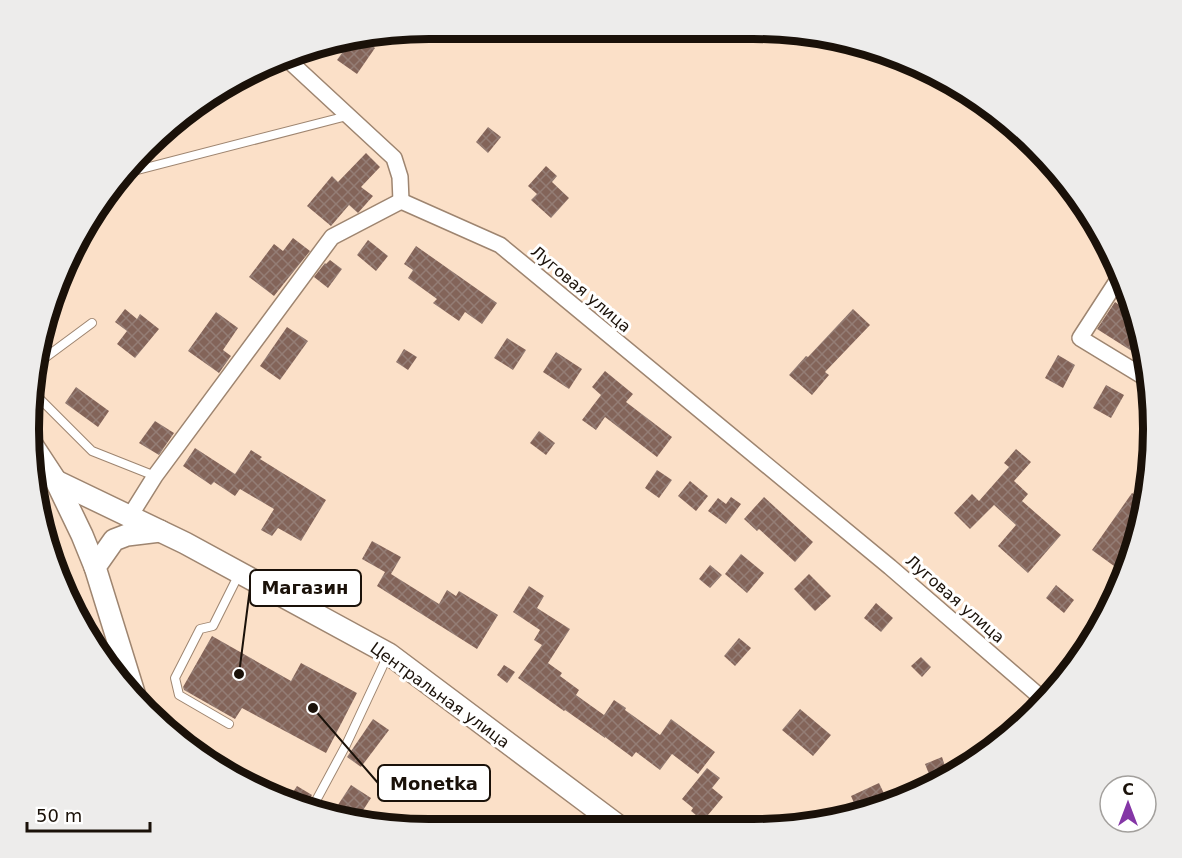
<svg xmlns="http://www.w3.org/2000/svg" width="1182" height="858" font-family="'DejaVu Sans',sans-serif">
<defs>
<pattern id="building-cross-hatch" width="8" height="8" patternUnits="userSpaceOnUse" patternTransform="scale(1.5)"><rect width="8" height="8" fill="#836459"/><path d="M0 0l8 8M0 8l8-8" fill="none" stroke="#947d75"/></pattern>
</defs>
<rect width="100%" height="100%" fill="#fbe0c8"/>
<!-- building -->
<g fill="url(#building-cross-hatch)">
<polygon points="360,38 375,48 357,74 337,60 352,39"/>
<polygon points="488,127 501,137 488,153 476,142"/>
<polygon points="366,153 380,167 361,187 373,196 358,213 349,205 331,226 307,206 332,176 338,182"/>
<polygon points="546,166 557,176 552,182 569,198 551,218 531,200 537,194 528,186"/>
<polygon points="293,238 310,251 274,296 249,277 274,244 283,251"/>
<polygon points="368,240 388,256 376,271 357,255"/>
<polygon points="416,246 497,303 482,324 465,312 459,321 433,303 437,299 408,278 413,270 404,264"/>
<polygon points="330,260 342,269 328,288 314,277 325,263 326,264"/>
<polygon points="1115,302 1136,316 1140,325 1146,360 1097,329"/>
<polygon points="125,309 137,319 140,314 159,329 135,358 117,344 127,331 115,322"/>
<polygon points="853,309 870,325 825,372 829,375 812,395 789,375 806,356 808,357"/>
<polygon points="216,312 238,328 223,350 231,356 219,373 188,351"/>
<polygon points="287,327 308,341 280,380 260,366"/>
<polygon points="507,338 526,350 513,370 494,358"/>
<polygon points="404,349 417,357 408,370 396,362"/>
<polygon points="556,352 582,369 569,389 543,372"/>
<polygon points="1058,355 1075,365 1063,388 1045,378"/>
<polygon points="605,371 633,394 626,402 672,437 657,457 605,417 596,430 582,420 601,395 592,387"/>
<polygon points="1106,385 1124,395 1111,418 1093,408"/>
<polygon points="76,387 109,411 98,427 65,403"/>
<polygon points="155,421 174,433 159,455 139,443"/>
<polygon points="539,431 555,443 546,455 530,443"/>
<polygon points="195,448 235,474 251,450 262,457 260,459 326,500 301,541 278,528 272,536 261,530 274,509 240,489 235,496 214,482 211,485 183,466"/>
<polygon points="1016,449 1031,462 1014,481 1028,494 1022,501 1061,535 1028,573 998,546 1016,525 994,505 970,529 954,513 972,494 979,501 1009,467 1004,463"/>
<polygon points="657,470 672,480 659,498 645,488"/>
<polygon points="690,481 708,496 696,511 678,496"/>
<polygon points="1132,493 1146,501 1132,557 1125,574 1092,550"/>
<polygon points="731,497 741,504 726,524 708,511 718,498 726,504"/>
<polygon points="764,497 813,542 795,562 759,529 757,531 744,519"/>
<polygon points="372,541 401,557 391,574 439,604 447,590 456,596 459,591 498,615 477,649 377,586 385,572 362,559"/>
<polygon points="741,554 764,573 747,593 725,574"/>
<polygon points="710,565 722,575 710,588 699,579"/>
<polygon points="809,574 831,596 815,611 794,589"/>
<polygon points="1056,585 1074,600 1064,613 1046,598"/>
<polygon points="529,586 544,596 537,608 570,629 548,663 562,673 560,676 579,690 576,695 604,715 614,700 626,708 625,710 660,735 671,719 715,752 698,774 672,754 660,770 636,752 632,757 605,737 605,738 565,710 564,711 518,678 542,645 534,640 540,630 513,612"/>
<polygon points="876,603 893,618 881,632 864,618"/>
<polygon points="212,636 291,681 301,663 357,693 326,753 242,708 235,719 184,690 183,687"/>
<polygon points="739,638 751,648 735,666 724,656"/>
<polygon points="921,657 931,667 922,677 911,666"/>
<polygon points="504,665 515,672 507,683 497,675"/>
<polygon points="800,709 831,735 813,756 782,730"/>
<polygon points="373,719 389,730 361,767 347,757"/>
<polygon points="942,757 948,775 933,784 925,764"/>
<polygon points="707,768 720,778 712,788 723,797 703,821 691,811 693,808 682,799"/>
<polygon points="879,783 889,804 858,812 851,796"/>
<polygon points="351,785 371,798 356,821 330,817"/>
<polygon points="297,786 312,795 303,807 287,801"/>
</g>
<g fill="none" stroke-linecap="round" stroke-linejoin="round">
<!-- service casing -->
<g stroke="#9e8570" stroke-width="10">
<g id="service">
<polyline points="122,174 347,116"/>
<polyline points="92,323 42,360 38,397 92,451 155,476"/>
<polyline points="229,724 179,695 175,678 200,629 213,626 239,574"/>
<polyline points="311,810 346,745 388,655"/>
</g>
</g>
<!-- minor casing -->
<g stroke="#9e8570" stroke-width="18">
<g id="minor">
<polyline points="287,59 394,158 400,177 401,201"/>
<polyline points="1117,281 1080,338 1149,380"/>
<polyline points="130,516 155,476 332,237 401,201 500,245 890,567 1045,701"/>
</g>
</g>
<!-- secondary casing -->
<g stroke="#9e8570" stroke-width="24">
<g id="secondary">
<polyline points="33,446 56,481 82,535 95,567"/>
<polyline points="56,481 185,543 389,654 620,827"/>
<polyline points="135,696 95,567 114,540 127,535 160,531"/>
</g>
</g>
<!-- service -->
<use href="#service" stroke="#fff" stroke-width="8"/>
<!-- minor -->
<use href="#minor" stroke="#fff" stroke-width="15"/>
<!-- secondary -->
<use href="#secondary" stroke="#fff" stroke-width="21"/>
</g>
<g text-anchor="middle" dominant-baseline="central" stroke-width="6" stroke-linejoin="round" paint-order="stroke">
<!-- street labels -->
<g font-size="16" fill="#1a1109" stroke="#fff">
<text transform="translate(581 289) rotate(40)">Луговая улица</text>
<text transform="translate(955 599) rotate(41)">Луговая улица</text>
<text transform="translate(440 695) rotate(36)">Центральная улица</text>
</g>
</g>
<!-- crop -->
<path d="M0 0H1182V858H0ZM429 39H753A390 390 0 0 1 1143 429V429A390 390 0 0 1 753 819H429A390 390 0 0 1 39 429V429A390 390 0 0 1 429 39Z" fill="#edeceb" fill-rule="evenodd"/>
<path fill="none" stroke="#1a1109" stroke-width="8" d="M429 39H753A390 390 0 0 1 1143 429V429A390 390 0 0 1 753 819H429A390 390 0 0 1 39 429V429A390 390 0 0 1 429 39Z"/>
<!-- callouts -->
<path fill="none" stroke="#1a1109" stroke-width="2" d="M239 674L250 588M313 708L378 783"/>
<g fill="#1a1109" stroke="#fff" stroke-width="2">
<circle cx="239" cy="674" r="6"/>
<circle cx="313" cy="708" r="6"/>
</g>
<g fill="#fff" stroke="#1a1109" stroke-width="2">
<rect x="250" y="570" width="111" height="36" rx="6"/>
<rect x="378" y="765" width="112" height="36" rx="6"/>
</g>
<g font-size="18" text-anchor="middle" font-weight="bold" fill="#1a1109">
<text x="305" y="594">Магазин</text>
<text x="434" y="790">Monetka</text>
</g>
<!-- north arrow -->
<g transform="translate(1128 804)"><circle r="28" fill="#ffffff" stroke="#a3a09d" stroke-width="1.5"/>
<path d="M0-4.5L10 22L0 15L-10 22Z" fill="#8436a6"/>
<text y="-9" font-size="16" font-weight="bold" text-anchor="middle" fill="#1a1109">С</text>
</g>
<!-- scale -->
<path d="M27 822v9h123v-9" fill="none" stroke="#1a1109" stroke-width="3"/>
<text x="36" y="822" font-size="18" fill="#1a1109" stroke="#ffffff" stroke-width="4.5" paint-order="stroke">50 m</text>
</svg>
